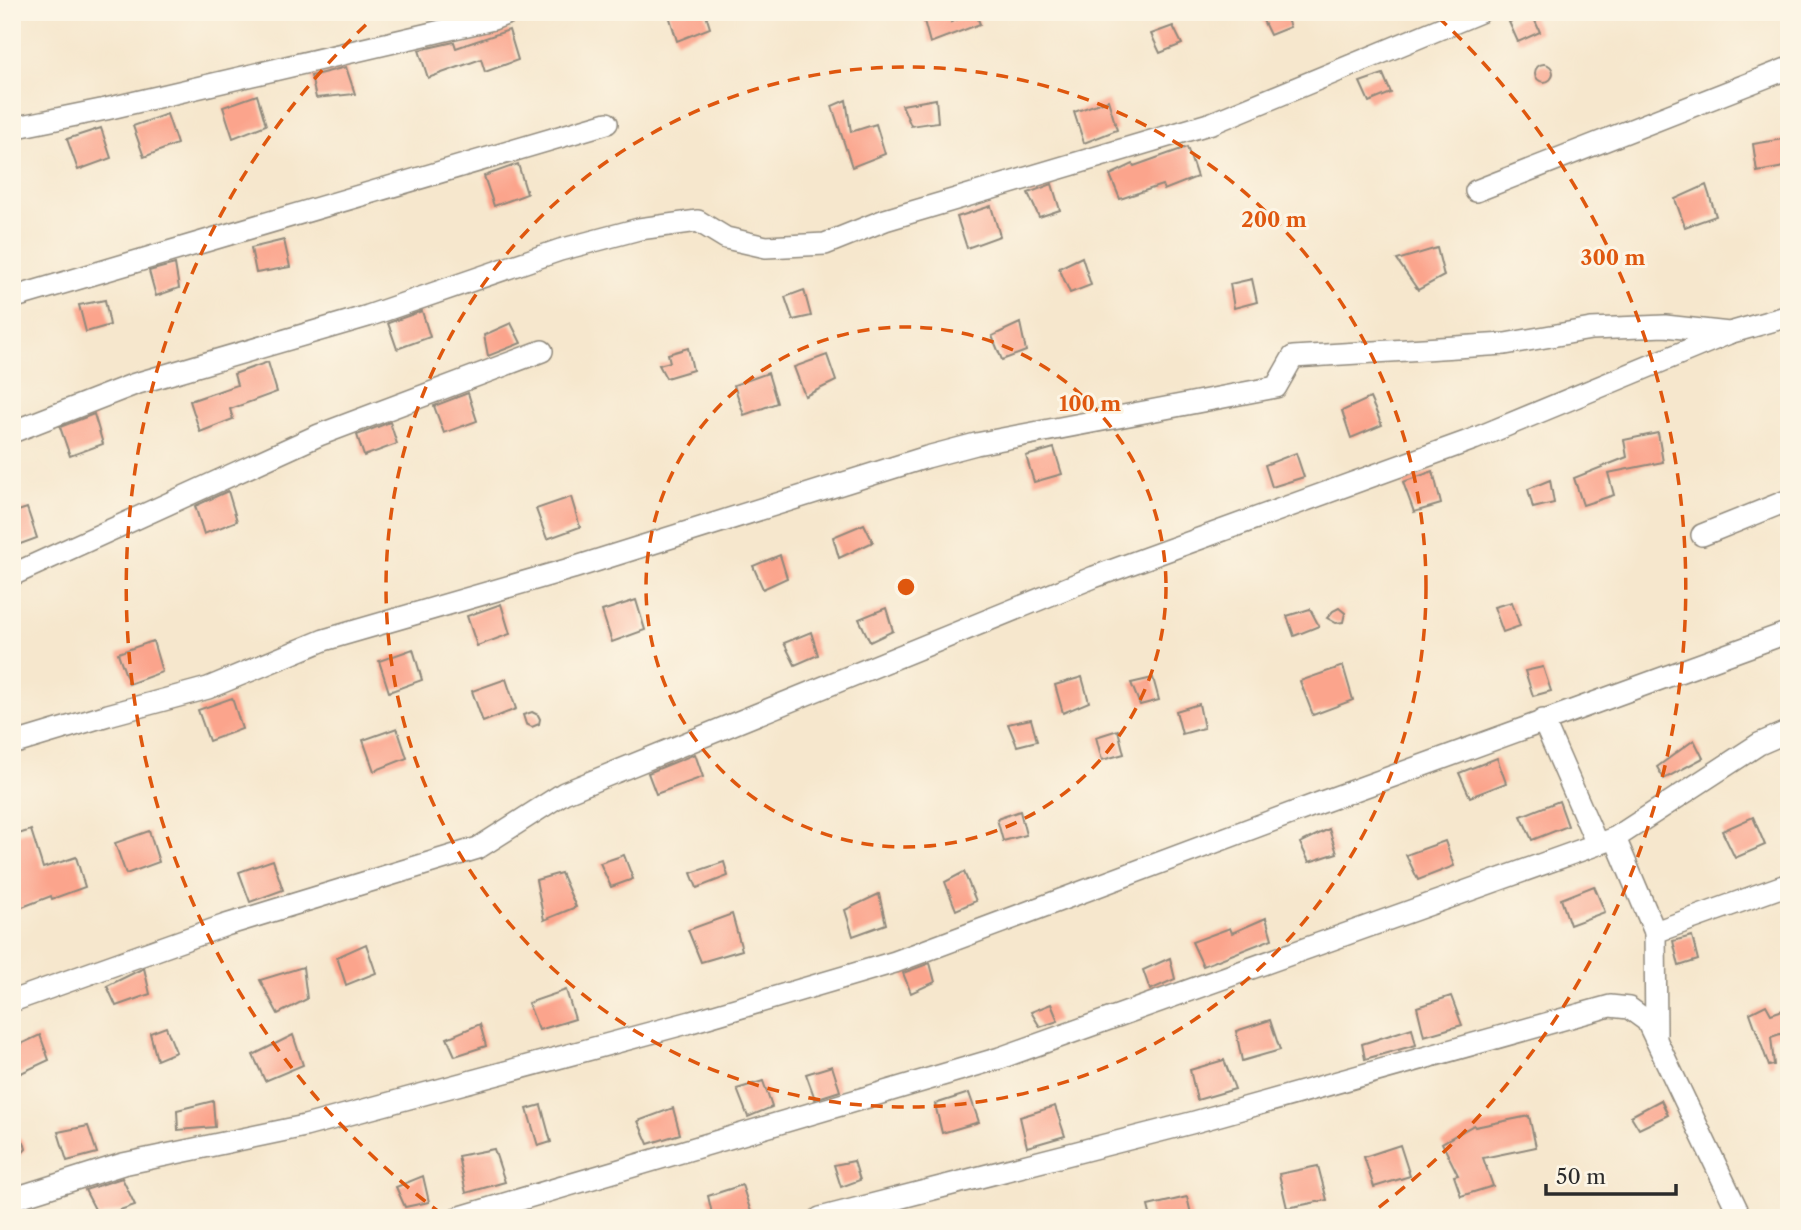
<svg xmlns="http://www.w3.org/2000/svg" width="1801" height="1230" font-family="'Libre Caslon Text',serif">
<rect width="100%" height="100%" fill="#fcf5e5"/>
<filter id="ink" filterUnits="userSpaceOnUse"><feTurbulence type="fractalNoise" baseFrequency=".0143" numOctaves="2"/><feDisplacementMap in="SourceGraphic" scale="14" xChannelSelector="R" yChannelSelector="G"/><feConvolveMatrix kernelMatrix="1 2 1 2 8 2 1 2 1" color-interpolation-filters="sRGB"/></filter>
<filter id="wash" filterUnits="userSpaceOnUse"><feTurbulence type="fractalNoise" baseFrequency=".00686" numOctaves="4" result="noise"/><feDisplacementMap in="SourceGraphic" scale="28" xChannelSelector="R" yChannelSelector="G"/><feGaussianBlur stdDeviation="1.57" result="paint"/><feColorMatrix in="noise" values="0 0 0 0 0 0 0 0 0 0 0 0 0 0 0 0 0 1.4 0 .05"/><feComposite in="paint" operator="in"/></filter>
<g filter="url(#wash)">
<rect width="100%" height="100%" fill="#f6e7cd"/>
<g id="blocks">
<!-- building -->
<g fill="#fba48c">
<polygon points="668,12 705,12 710,28 677,41"/>
<polygon points="944,12 949,12 951,22 975,12 980,24 930,43 923,17"/>
<polygon points="1259,12 1284,12 1290,27 1270,35"/>
<polygon points="1532,14 1540,32 1518,42 1509,22"/>
<polygon points="1173,26 1182,44 1160,53 1151,34"/>
<polygon points="509,30 518,60 485,72 481,59 428,78 419,50 454,42 456,48"/>
<circle cx="1544" cy="73" r="9"/>
<polygon points="346,67 355,94 316,98 311,76"/>
<polygon points="1383,74 1391,93 1369,102 1360,82"/>
<polygon points="257,95 266,125 233,138 223,107"/>
<polygon points="936,99 938,122 911,126 902,105"/>
<polygon points="846,100 851,132 876,124 885,154 852,167 832,106"/>
<polygon points="1108,100 1117,130 1084,143 1074,112"/>
<polygon points="167,114 177,144 144,157 133,126"/>
<polygon points="101,128 111,158 78,170 67,139"/>
<polygon points="1789,138 1789,166 1757,172 1753,144"/>
<polygon points="1187,147 1197,177 1164,190 1162,185 1120,199 1110,175 1133,164 1134,166"/>
<polygon points="518,164 527,194 494,206 484,176"/>
<polygon points="1052,184 1060,210 1039,217 1028,193"/>
<polygon points="1706,185 1716,216 1685,227 1675,199"/>
<polygon points="991,206 1000,236 967,248 957,217"/>
<polygon points="284,240 290,267 256,273 251,248"/>
<polygon points="1437,248 1444,276 1418,290 1397,260"/>
<polygon points="1082,257 1091,285 1070,293 1059,268"/>
<polygon points="175,264 179,288 156,296 149,271"/>
<polygon points="1252,279 1257,302 1234,308 1230,284"/>
<polygon points="804,290 811,316 793,320 785,297"/>
<polygon points="105,300 110,325 86,332 79,305"/>
<polygon points="422,311 430,337 397,349 388,323"/>
<polygon points="511,323 521,343 488,356 484,335"/>
<polygon points="1020,323 1026,351 1002,360 992,336"/>
<polygon points="688,348 693,370 666,378 659,365 670,362 668,354"/>
<polygon points="827,355 836,381 805,396 794,367"/>
<polygon points="268,362 277,392 230,409 233,419 200,432 190,401 237,385 234,374"/>
<polygon points="768,373 777,403 744,415 734,385"/>
<polygon points="468,393 477,421 444,433 434,406"/>
<polygon points="1370,398 1382,425 1351,438 1342,411"/>
<polygon points="94,414 103,444 70,456 60,427"/>
<polygon points="390,422 397,444 364,456 357,435"/>
<polygon points="1658,433 1663,462 1608,473 1614,495 1583,505 1574,478 1627,457 1624,440"/>
<polygon points="1054,448 1062,474 1034,482 1026,456"/>
<polygon points="1296,453 1304,477 1272,487 1265,465"/>
<polygon points="1433,471 1441,504 1414,512 1403,482"/>
<polygon points="1550,480 1554,503 1533,508 1528,489"/>
<polygon points="228,491 237,521 204,534 195,506"/>
<polygon points="571,497 580,527 547,539 536,509"/>
<polygon points="27,508 37,538 12,547 12,513"/>
<polygon points="864,524 873,542 839,558 833,537"/>
<polygon points="780,555 787,578 763,589 753,566"/>
<polygon points="636,600 645,630 612,642 602,611"/>
<polygon points="1512,602 1520,626 1503,632 1494,607"/>
<polygon points="501,604 510,634 477,646 467,616"/>
<polygon points="886,608 893,631 870,642 859,619"/>
<polygon points="1339,608 1345,613 1343,622 1336,623 1327,618 1333,611"/>
<polygon points="1310,609 1319,626 1294,636 1287,616"/>
<polygon points="811,632 818,655 795,665 784,643"/>
<polygon points="153,641 162,672 129,684 118,653"/>
<polygon points="413,649 422,680 389,692 379,661"/>
<polygon points="1343,666 1353,700 1313,715 1300,681"/>
<polygon points="1543,667 1551,691 1533,696 1525,671"/>
<polygon points="1082,677 1089,702 1063,713 1055,685"/>
<polygon points="1153,678 1159,700 1140,705 1131,683"/>
<polygon points="506,679 516,709 483,722 472,691"/>
<polygon points="232,698 242,729 209,741 198,710"/>
<polygon points="1199,704 1204,728 1182,734 1176,711"/>
<polygon points="532,712 538,715 540,719 539,724 532,727 526,724 523,715"/>
<polygon points="1031,719 1037,741 1017,746 1008,724"/>
<polygon points="397,728 407,758 374,771 363,740"/>
<polygon points="1118,730 1124,754 1102,760 1096,737"/>
<polygon points="1694,740 1703,758 1664,779 1657,767"/>
<polygon points="695,754 703,777 656,794 648,773"/>
<polygon points="1497,758 1506,783 1470,797 1459,773"/>
<polygon points="1559,801 1568,826 1532,840 1521,816"/>
<polygon points="1020,811 1026,835 1003,841 997,819"/>
<polygon points="1753,817 1765,845 1735,858 1722,831"/>
<polygon points="1329,829 1337,853 1309,862 1300,843"/>
<polygon points="31,830 43,868 76,857 85,887 52,899 51,896 12,911 12,836"/>
<polygon points="149,831 159,862 126,874 115,843"/>
<polygon points="1445,841 1454,866 1418,880 1406,855"/>
<polygon points="624,855 633,879 611,887 600,863"/>
<polygon points="273,860 283,890 250,902 239,872"/>
<polygon points="724,862 728,876 697,888 691,873"/>
<polygon points="964,872 976,901 956,910 945,882"/>
<polygon points="561,873 576,907 544,920 536,880"/>
<polygon points="1594,886 1605,912 1570,925 1561,899"/>
<polygon points="879,894 886,924 853,936 845,910"/>
<polygon points="732,914 742,950 701,962 688,930"/>
<polygon points="1266,918 1272,939 1203,966 1192,942 1230,928 1232,933"/>
<polygon points="1692,936 1698,960 1679,966 1673,941"/>
<polygon points="366,944 376,973 346,985 337,957"/>
<polygon points="1170,958 1175,979 1150,990 1143,970"/>
<polygon points="930,963 935,982 911,993 903,973"/>
<polygon points="303,967 307,999 278,1014 260,980"/>
<polygon points="144,968 150,994 116,1006 107,986"/>
<polygon points="566,990 575,1019 539,1030 528,1003"/>
<polygon points="1451,996 1462,1025 1424,1036 1417,1007"/>
<polygon points="1051,1004 1058,1021 1040,1027 1031,1012"/>
<polygon points="1766,1005 1771,1014 1789,1008 1789,1031 1771,1037 1774,1065 1769,1066 1750,1013"/>
<polygon points="1270,1020 1280,1050 1242,1061 1236,1031"/>
<polygon points="480,1024 486,1046 455,1056 447,1038"/>
<polygon points="166,1027 176,1052 157,1060 150,1033"/>
<polygon points="1412,1028 1416,1045 1365,1059 1362,1044"/>
<polygon points="40,1035 49,1060 19,1074 12,1061 12,1048"/>
<polygon points="293,1035 303,1065 265,1081 253,1055"/>
<polygon points="1224,1060 1235,1089 1197,1100 1190,1070"/>
<polygon points="832,1066 840,1091 815,1099 806,1074"/>
<polygon points="763,1081 772,1107 748,1117 737,1089"/>
<polygon points="969,1093 979,1122 942,1133 935,1104"/>
<polygon points="1661,1100 1668,1115 1639,1129 1631,1116"/>
<polygon points="213,1101 215,1127 178,1130 177,1110"/>
<polygon points="541,1105 551,1142 538,1146 527,1109"/>
<polygon points="1055,1106 1065,1136 1027,1147 1020,1117"/>
<polygon points="673,1108 680,1134 648,1144 638,1121"/>
<polygon points="1529,1116 1536,1147 1483,1158 1493,1186 1461,1196 1454,1176 1458,1175 1442,1143 1474,1125 1475,1127"/>
<polygon points="88,1126 97,1153 67,1161 58,1132"/>
<polygon points="12,1133 24,1142 26,1149 12,1164"/>
<polygon points="1400,1145 1410,1176 1374,1187 1364,1157"/>
<polygon points="494,1149 505,1182 466,1193 458,1156"/>
<polygon points="854,1161 860,1180 841,1187 834,1165"/>
<polygon points="1318,1166 1327,1200 1287,1208 1279,1174"/>
<polygon points="423,1176 429,1202 405,1207 396,1187"/>
<polygon points="122,1178 135,1205 99,1217 85,1190"/>
<polygon points="742,1185 752,1215 742,1218 713,1218 708,1196"/>
<polygon points="1187,1197 1192,1218 1151,1218 1148,1206"/>
</g>
</g>
</g>
<g filter="url(#ink)">
<use href="#blocks" fill-opacity="0" stroke="#90897c" stroke-width="2"/>
<g fill="none" stroke-linecap="round" stroke-linejoin="round">
<!-- minor casing -->
<g stroke="#90897c" stroke-width="24">
<g id="minor">
<polyline points="12,128 106,109 493,19 511,12"/>
<polyline points="1476,191 1789,68"/>
<polyline points="12,298 607,123"/>
<polyline points="12,432 135,384 368,316 560,250 639,229 698,221 726,238 766,247 825,244 885,220 1212,123 1480,12"/>
<polyline points="1702,535 1789,500"/>
<polyline points="12,575 319,435 542,351"/>
<polyline points="1543,720 1597,844"/>
<polyline points="12,744 108,715 208,688 324,640 573,568 927,457 976,444 1276,387 1293,357 1505,344 1591,329 1665,326 1729,333 1789,316"/>
<polyline points="1615,838 1655,932"/>
<polyline points="12,1001 226,925 478,848 564,793 1094,577 1474,439 1727,334"/>
<polyline points="1656,1036 1655,932 1789,884"/>
<polyline points="12,1199 123,1164 305,1126 691,1022 895,962 1322,802 1789,632"/>
<polyline points="457,1218 1000,1058 1615,838 1759,744 1789,731"/>
<polyline points="820,1218 1191,1123 1610,1006 1629,1008 1647,1021 1741,1218"/>
</g>
</g>
<!-- minor -->
<use href="#minor" stroke="#fff" stroke-width="21"/>
</g>
</g>
<!-- distance rings -->
<g fill="none" stroke="#df570e" stroke-width="3.5" stroke-dasharray="12 9">
<circle cx="906" cy="587" r="260"/>
<circle cx="906" cy="587" r="520"/>
<path d="M442 1214A780 780 0 0 1 374 17M1438 17A780 780 0 0 1 1370 1214"/>
</g>
<circle cx="906" cy="587" r="10" fill="#df570e" stroke="#fcf5e5" stroke-width="3.5"/>
<g font-size="21" text-anchor="middle" font-weight="bold" fill="#df570e" stroke="#fcf5e5" stroke-width="6" stroke-linejoin="round" paint-order="stroke">
<text x="1274" y="227">200 m</text>
<text x="1613" y="265">300 m</text>
<text x="1090" y="411">100 m</text>
</g>
<!-- margin -->
<rect width="1801" height="1230" fill="none" stroke="#fcf5e5" stroke-width="42"/>
<!-- scale -->
<path d="M1546 1184v10h130v-10" fill="none" stroke="#2b2b2b" stroke-width="3.5"/>
<text x="1556" y="1184" font-size="21" fill="#2b2b2b" stroke="#fcf5e5" stroke-width="5" paint-order="stroke">50 m</text>
</svg>
